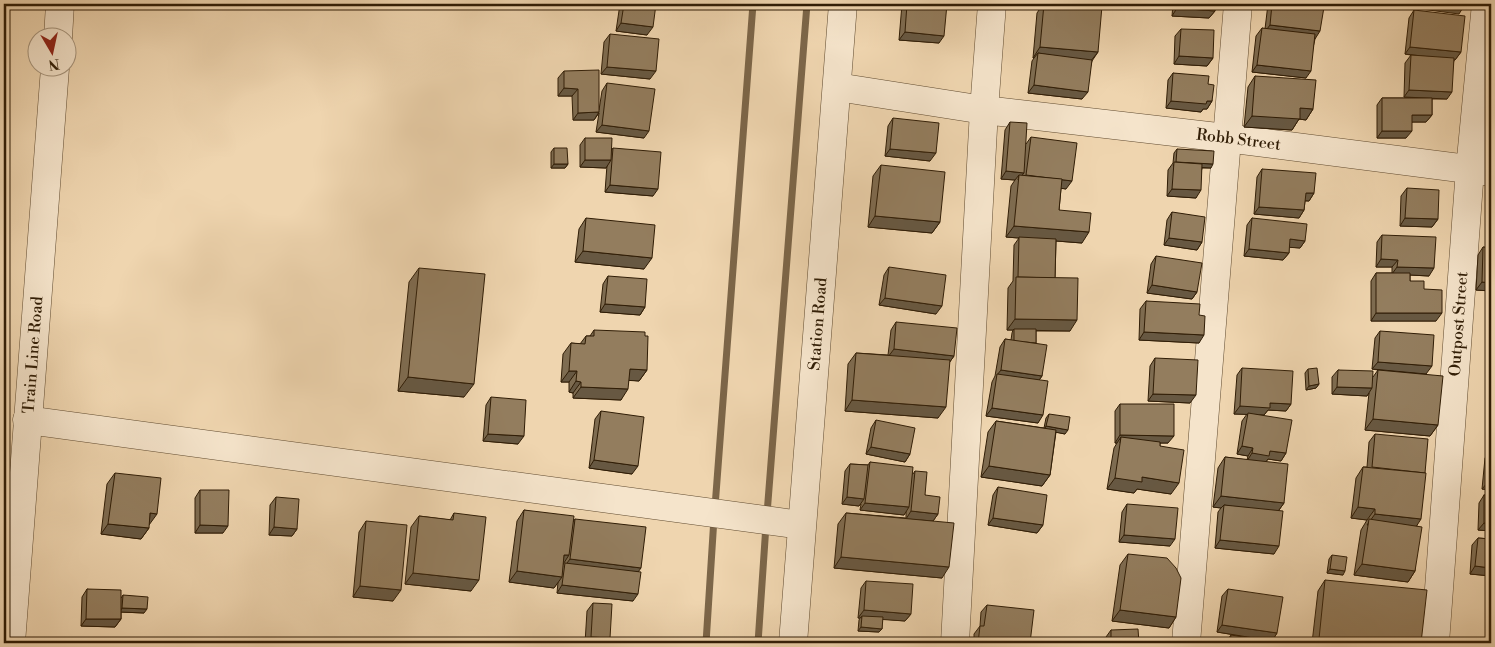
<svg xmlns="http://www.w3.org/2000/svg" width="1495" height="647" font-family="'Libre Bodoni',serif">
<rect width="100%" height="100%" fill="#efd5af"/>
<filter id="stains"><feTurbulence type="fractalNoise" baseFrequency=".004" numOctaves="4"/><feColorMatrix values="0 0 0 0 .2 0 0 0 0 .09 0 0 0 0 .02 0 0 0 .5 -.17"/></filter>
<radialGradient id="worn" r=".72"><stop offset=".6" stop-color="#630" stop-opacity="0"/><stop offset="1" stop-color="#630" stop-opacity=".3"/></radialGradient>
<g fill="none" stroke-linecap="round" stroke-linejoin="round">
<!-- stream -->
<g stroke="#7c6649" stroke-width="7">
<polyline points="715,507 753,4"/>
<polyline points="767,514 807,4"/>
<polyline points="706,643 714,518"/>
<polyline points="758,643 766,525"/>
</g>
<!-- minor casing -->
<g stroke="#604b30" stroke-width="29">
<g id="minor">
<polyline points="58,38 60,4"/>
<path id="s1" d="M837 87 984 110 1226 138 1491 172"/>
<polyline points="27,420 801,525"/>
<path id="s2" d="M11 643 55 68"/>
<path id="s3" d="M793 643 843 4"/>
<polyline points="955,643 984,110 992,4"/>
<polyline points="1186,643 1238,4"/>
<path id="s4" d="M1435 643 1470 169 1486 4"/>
</g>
</g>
<!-- minor -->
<use href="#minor" stroke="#f5e4cb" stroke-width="28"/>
</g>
<!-- wall -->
<g fill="#7e6c51" stroke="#301d06">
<polygon points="620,4 656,4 647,35 616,31"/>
<polygon points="902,4 947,4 939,43 899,40"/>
<polygon points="1043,4 1071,4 1098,52 1092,61 1082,99 1028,93 1032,61 1034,58 1033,58 1037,13"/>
<polygon points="1173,4 1215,4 1215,11 1209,18 1172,16"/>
<polygon points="1268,4 1317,4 1315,39 1306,78 1252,72 1256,36 1262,28 1265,29"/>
<polygon points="1414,10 1461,52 1455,60 1454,60 1447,99 1432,99 1432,115 1426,122 1412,122 1406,138 1377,138 1377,105 1382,98 1418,98 1404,97 1405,63 1411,55 1416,56 1405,54 1409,18"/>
<polygon points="1181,29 1213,58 1207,66 1174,64 1175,36"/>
<polygon points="610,34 650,79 601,74 604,42"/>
<polygon points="564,71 599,110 602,91 607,83 644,138 596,132 599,113 594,120 573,120 572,96 558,96 558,78"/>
<polygon points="1173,73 1208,84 1212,101 1207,109 1203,109 1201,112 1166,108 1168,80"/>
<polygon points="1255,76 1313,109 1306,120 1299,119 1292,130 1244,127 1248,87"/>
<polygon points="893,118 930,161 885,156 888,126"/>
<polygon points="1010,122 1026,144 1031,137 1066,189 1061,188 1059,210 1082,243 1056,241 1055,278 1070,331 1036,331 1036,343 1042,376 1039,380 1038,423 986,416 992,382 995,376 1000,347 1005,339 1011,340 1012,333 1013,330 1007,330 1008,288 1013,281 1014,245 1019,238 1006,237 1011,186 1015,180 1001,179 1005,130"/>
<polygon points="585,138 611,151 613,148 653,196 605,192 607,165 606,168 580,167 580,145"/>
<polygon points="554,148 568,164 565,168 551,168 551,152"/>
<polygon points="1177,149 1211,168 1202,168 1196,198 1167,196 1168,170 1173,163 1174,153"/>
<polygon points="881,165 940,222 932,233 868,227 873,176"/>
<polygon points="1262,169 1314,193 1309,201 1305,201 1304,210 1299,218 1254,214 1257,177"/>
<polygon points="1407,188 1438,219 1432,227 1400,226 1401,196"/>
<polygon points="1172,212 1202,242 1197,250 1164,245 1167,220"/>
<polygon points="586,218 644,269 575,262 579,229"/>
<polygon points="1252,218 1305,241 1300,248 1289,247 1289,253 1283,260 1244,256 1247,225"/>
<polygon points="1382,235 1429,276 1410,275 1410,281 1424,289 1436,321 1371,321 1371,281 1376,273 1392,273 1392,267 1376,267 1377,242"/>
<polygon points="1483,247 1491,248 1491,291 1476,290 1478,255"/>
<polygon points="1156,256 1197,292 1192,299 1147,293 1151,264"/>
<polygon points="889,267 936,314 879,305 884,275"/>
<polygon points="419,268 464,397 398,391 409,282"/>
<polygon points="608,276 645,307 640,315 600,312 603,284"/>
<polygon points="1491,299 1491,333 1487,332"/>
<polygon points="1146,301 1199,315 1199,343 1139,340 1140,309"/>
<polygon points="896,322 954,356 949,363 938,418 845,411 848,364 856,353 888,355 891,330"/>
<polygon points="594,330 647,370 639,381 629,380 621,400 573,398 573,393 569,392 569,382 561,382 563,354 571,343 580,344 586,336 590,336"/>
<polygon points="1380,331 1426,374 1379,370 1438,425 1430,436 1365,430 1369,393 1367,396 1332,394 1332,377 1338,370 1373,377 1378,370 1372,369 1375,338"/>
<polygon points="1155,358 1190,403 1148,401 1150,366"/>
<polygon points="1242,368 1291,404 1286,411 1268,410 1264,415 1259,415 1286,453 1281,461 1268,459 1266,462 1284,503 1279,510 1274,554 1215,548 1218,512 1221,508 1213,507 1218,468 1225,457 1247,460 1248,456 1237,454 1242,421 1247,414 1234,414 1237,375"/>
<polygon points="1308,369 1319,384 1316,388 1306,390 1305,373"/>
<polygon points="491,397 518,444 483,441 486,405"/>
<polygon points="1120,404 1168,443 1160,443 1160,446 1171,494 1137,489 1134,493 1107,489 1114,448 1117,443 1115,443 1115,411"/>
<polygon points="601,411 632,474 589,468 595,419"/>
<polygon points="1049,414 1065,434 1056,432 1050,475 1042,486 981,477 988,432 996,421 1044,428 1046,418"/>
<polygon points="876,420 910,454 905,462 866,454 871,428"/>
<polygon points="1375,434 1417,526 1415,571 1408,582 1354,575 1361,530 1367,520 1351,518 1356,478 1363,467 1367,467 1369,442"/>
<polygon points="1490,451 1491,451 1491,490 1482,489 1485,458"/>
<polygon points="870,462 913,474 915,471 925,495 938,514 933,521 942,578 834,568 838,524 846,513 906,518 906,511 904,515 860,510 861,504 859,506 842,504 845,471 850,464 868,465"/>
<polygon points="115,473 149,528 141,539 101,534 107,484"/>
<polygon points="998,487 1043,525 1037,533 988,525 993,495"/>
<polygon points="200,490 223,533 195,533 195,498"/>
<polygon points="1484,495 1491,495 1491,531 1478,530 1479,503"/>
<polygon points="276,497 297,529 292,536 269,535 270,505"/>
<polygon points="1127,504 1170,546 1119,542 1122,512"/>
<polygon points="524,510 573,522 575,519 638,572 633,601 557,593 558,582 554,588 509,582 517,521"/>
<polygon points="454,513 471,591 405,584 411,527 419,516 450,520"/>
<polygon points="366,521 393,601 353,597 359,532"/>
<polygon points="1478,538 1491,539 1491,576 1470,574 1472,545"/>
<polygon points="1128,554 1176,617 1169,628 1112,621 1120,565"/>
<polygon points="1332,555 1343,575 1327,573 1329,559"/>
<polygon points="1325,580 1421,643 1312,643 1318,591"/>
<polygon points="866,581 911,614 905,621 882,619 882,629 879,632 858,631 859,620 860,618 858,618 861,588"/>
<polygon points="87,589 121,598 123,595 144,613 121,612 121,619 115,627 81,626 82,597"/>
<polygon points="1228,589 1277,633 1272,641 1217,632 1222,596"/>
<polygon points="593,603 610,638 607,643 585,643 587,611"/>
<polygon points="987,605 1030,643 974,643 974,634 980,626 981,612"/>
<polygon points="1111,630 1139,643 1106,643 1106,637"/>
<polygon points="1231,635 1282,643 1225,643"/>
</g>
<!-- shaded-wall -->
<g fill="#675842" stroke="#301d06">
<polygon points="1408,4 1443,4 1464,6 1459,14 1406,7"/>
<polygon points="1177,8 1215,11 1209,18 1172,16"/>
<polygon points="621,23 653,27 647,35 616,31"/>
<polygon points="1270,25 1320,31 1315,39 1264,33"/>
<polygon points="905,32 944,36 939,43 899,40"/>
<polygon points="1040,47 1098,52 1090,62 1038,53 1034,58 1033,58"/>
<polygon points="1410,47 1461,52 1455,60 1405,54"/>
<polygon points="1179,56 1213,58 1207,66 1174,64"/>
<polygon points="1257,65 1311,71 1306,78 1252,72"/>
<polygon points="607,67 656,71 650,79 601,74"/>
<polygon points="1034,85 1088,92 1082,99 1028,93"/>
<polygon points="564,88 578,89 572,96 558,96"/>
<polygon points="1409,90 1452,92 1447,99 1404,97"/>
<polygon points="1171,101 1212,101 1207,109 1203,109 1201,112 1166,108"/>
<polygon points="1300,108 1313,109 1306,120 1299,119 1292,130 1244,127 1252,116"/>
<polygon points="599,112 594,120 573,120 578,113"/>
<polygon points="1412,115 1432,115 1426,122 1406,122"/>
<polygon points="602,125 649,131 644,138 596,132"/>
<polygon points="1382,131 1412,131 1406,138 1377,138"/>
<polygon points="890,149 936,153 930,161 885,156"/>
<polygon points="585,160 611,160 606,168 580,167"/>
<polygon points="1176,162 1213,164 1211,168 1173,166"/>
<polygon points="554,164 568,164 565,168 551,168"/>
<polygon points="1006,171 1024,173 1018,180 1019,175 1015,180 1001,179"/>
<polygon points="1026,175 1072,181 1066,189 1020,183"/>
<polygon points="610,185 658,189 653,196 605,192"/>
<polygon points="1172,189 1201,190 1196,198 1167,196"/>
<polygon points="1306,193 1314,193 1309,201 1300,200"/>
<polygon points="1259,207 1304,210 1299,218 1254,214"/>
<polygon points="875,216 940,222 932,233 868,227"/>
<polygon points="1405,218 1438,219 1432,227 1400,226"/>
<polygon points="1014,226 1089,232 1082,243 1006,237"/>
<polygon points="1169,238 1202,242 1197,250 1164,245"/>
<polygon points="1290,239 1305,241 1300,248 1285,247"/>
<polygon points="1249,249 1289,253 1283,260 1244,256"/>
<polygon points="583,251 652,258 644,269 575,262"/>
<polygon points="1381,259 1398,260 1392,267 1376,267"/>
<polygon points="1397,267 1434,268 1429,276 1392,274"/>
<polygon points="1482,282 1491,283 1491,291 1476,290"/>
<polygon points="1152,285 1197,292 1192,299 1147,293"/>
<polygon points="885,298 942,306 936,314 879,305"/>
<polygon points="605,304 645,307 640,315 600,312"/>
<polygon points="1376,313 1442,313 1436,321 1371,321"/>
<polygon points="1015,319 1077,320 1070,331 1014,330 1014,329 1013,330 1007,330"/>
<polygon points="1491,326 1491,333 1487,332"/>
<polygon points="1144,332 1204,335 1199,343 1139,340"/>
<polygon points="894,349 954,356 949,363 888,357"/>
<polygon points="1378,362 1432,366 1426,374 1372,369"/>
<polygon points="630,369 647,370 639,381 622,380"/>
<polygon points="1001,370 1042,376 1037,383 997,375"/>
<polygon points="569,371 577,371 569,382 561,382"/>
<polygon points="408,377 474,384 464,397 398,391"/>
<polygon points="576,381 581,382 573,393 569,392"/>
<polygon points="1319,384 1316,388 1306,390 1309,386"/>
<polygon points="581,387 628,389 621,400 573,398"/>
<polygon points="1337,387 1372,388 1367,396 1332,394"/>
<polygon points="1153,394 1196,395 1190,403 1148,401"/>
<polygon points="852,400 946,407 938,418 845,411"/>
<polygon points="1270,403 1291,404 1286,411 1268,410 1264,415 1234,414 1240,406"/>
<polygon points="992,408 1043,415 1038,423 986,416"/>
<polygon points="1373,419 1438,425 1430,436 1365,430"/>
<polygon points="1046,426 1068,430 1065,434 1044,430"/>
<polygon points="488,434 524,436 518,444 483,441"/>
<polygon points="1120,435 1174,436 1168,443 1120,443 1121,437 1117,443 1115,443"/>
<polygon points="1242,446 1253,448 1248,456 1237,454"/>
<polygon points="871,447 910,454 905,462 866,454"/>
<polygon points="1270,451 1286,453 1281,461 1268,459 1264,464 1247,461 1252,453"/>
<polygon points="594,460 638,466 632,474 589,468"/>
<polygon points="989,466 1050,475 1042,486 981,477"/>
<polygon points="1142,477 1179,483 1171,494 1137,489 1134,493 1107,489 1115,478"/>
<polygon points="1488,482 1491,482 1491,490 1482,489"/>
<polygon points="1221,496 1284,503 1276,514 1224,505 1221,508 1213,507"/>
<polygon points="847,497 864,499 859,506 842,504"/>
<polygon points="865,503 909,507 904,515 860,510"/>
<polygon points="1358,507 1375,509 1367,520 1351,518"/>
<polygon points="911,511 938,514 933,521 906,519"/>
<polygon points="150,513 157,514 149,525"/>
<polygon points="1375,514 1421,519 1414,530 1367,525"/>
<polygon points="993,518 1043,525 1037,533 988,525"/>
<polygon points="1484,523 1491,523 1491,531 1478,530"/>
<polygon points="108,524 149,528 141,539 101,534"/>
<polygon points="200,525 228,526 223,533 195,533"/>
<polygon points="274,527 297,529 292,536 269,535"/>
<polygon points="1124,535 1175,539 1170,546 1119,542"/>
<polygon points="1220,540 1279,546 1274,554 1215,548"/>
<polygon points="564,555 569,555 562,566"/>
<polygon points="841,557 949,567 942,578 834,568"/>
<polygon points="570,559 641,568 633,579 564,567"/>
<polygon points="1362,564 1415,571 1408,582 1354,575"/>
<polygon points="1475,566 1491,568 1491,576 1470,574"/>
<polygon points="1330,569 1345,571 1343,575 1327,573"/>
<polygon points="517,571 562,577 554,588 509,582"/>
<polygon points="413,573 479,580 471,591 405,584"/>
<polygon points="562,585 638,594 633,601 557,593"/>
<polygon points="360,586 401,590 393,601 353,597"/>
<polygon points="122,608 147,609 144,613 120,612"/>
<polygon points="864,610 911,614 905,621 861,618 862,616 860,618 858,618"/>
<polygon points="1120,610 1176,617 1169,628 1112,621"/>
<polygon points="86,619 121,619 115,627 81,626"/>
<polygon points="1222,625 1277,633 1272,641 1217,632"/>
<polygon points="861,627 882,629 879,632 858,631"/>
<polygon points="591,637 610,638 607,643 586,643"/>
<polygon points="1319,639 1359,643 1316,643"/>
</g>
<!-- building -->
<g fill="#937d5e" stroke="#301d06">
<polygon points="624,4 656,4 653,27 621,23"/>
<polygon points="907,4 947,4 944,36 905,32"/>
<polygon points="1044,4 1071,4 1102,6 1098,52 1040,47"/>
<polygon points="1178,4 1215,4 1215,11 1177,8"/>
<polygon points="1272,4 1317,4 1317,7 1324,7 1320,31 1270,25"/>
<polygon points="1443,4 1464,4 1464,6"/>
<polygon points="1414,10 1465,16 1461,52 1410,47"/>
<polygon points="1262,28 1315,34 1311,71 1257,65"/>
<polygon points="1181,29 1214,30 1213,58 1179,56"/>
<polygon points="610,34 659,39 656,71 607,67"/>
<polygon points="1038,53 1092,60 1088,92 1034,85"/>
<polygon points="1411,55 1454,58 1452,92 1409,90"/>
<polygon points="599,70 599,112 578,113 578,89 564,88 564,71"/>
<polygon points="1173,73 1209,76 1208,84 1214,85 1212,101 1207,101 1206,104 1171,101"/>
<polygon points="1255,76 1316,80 1313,109 1300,108 1300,119 1252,116"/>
<polygon points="607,83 655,89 649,131 602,125"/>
<polygon points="1382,98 1432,98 1432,115 1412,115 1412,131 1382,131"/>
<polygon points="893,118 939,123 936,153 890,149"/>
<polygon points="1010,122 1027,123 1024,173 1006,171"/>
<polygon points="1031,137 1077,143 1072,181 1026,175"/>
<polygon points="585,138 612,138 611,160 585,160"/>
<polygon points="554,148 567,148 568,164 554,164"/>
<polygon points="613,148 661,152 658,189 610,185"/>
<polygon points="1177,149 1214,151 1213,164 1176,162"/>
<polygon points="1174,162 1202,164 1201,190 1172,189"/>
<polygon points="881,165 945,172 940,222 875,216"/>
<polygon points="1262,169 1316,173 1314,193 1306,193 1304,210 1259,207"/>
<polygon points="1019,175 1062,179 1059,210 1091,213 1089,232 1014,226"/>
<polygon points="1407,188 1439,190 1438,219 1405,218"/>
<polygon points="1172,212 1205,217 1202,242 1169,238"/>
<polygon points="586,218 655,225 652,258 583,251"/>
<polygon points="1252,218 1307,224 1305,241 1290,239 1289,253 1249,249"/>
<polygon points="1382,235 1436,237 1434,268 1397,267 1398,260 1381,259"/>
<polygon points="1019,237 1056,239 1055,278 1018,277"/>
<polygon points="1483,247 1491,248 1491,283 1482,282"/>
<polygon points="1156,256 1202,263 1197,292 1152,285"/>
<polygon points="889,267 946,275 942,306 885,298"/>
<polygon points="419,268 485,274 474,384 408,377"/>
<polygon points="1376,273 1410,273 1410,281 1424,281 1424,289 1442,290 1442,313 1376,313"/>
<polygon points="608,276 647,279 645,307 605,304"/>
<polygon points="1016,277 1078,278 1077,320 1015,319"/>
<polygon points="1146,301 1200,304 1199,315 1205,316 1204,335 1144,332"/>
<polygon points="896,322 957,328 954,356 894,349"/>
<polygon points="1014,329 1036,329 1036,343 1014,341"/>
<polygon points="594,330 645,332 645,336 648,336 647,370 630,369 628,389 581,387 581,382 576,381 577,371 569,371 571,343 585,344 586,336 594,336"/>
<polygon points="1380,331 1434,335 1432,366 1378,362"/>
<polygon points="1005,339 1047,345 1042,376 1001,370"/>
<polygon points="856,353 950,360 946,407 852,400"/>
<polygon points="1155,358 1198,360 1196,395 1153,394"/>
<polygon points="1242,368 1293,371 1291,404 1270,403 1270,408 1240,406"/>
<polygon points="1317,368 1319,384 1309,386 1308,369"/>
<polygon points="1338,370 1373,371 1372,388 1337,387"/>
<polygon points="1378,370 1443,376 1438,425 1373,419"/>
<polygon points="997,374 1048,381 1043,415 992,408"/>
<polygon points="491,397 526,400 524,436 488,434"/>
<polygon points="1120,404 1174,404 1174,436 1120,435"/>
<polygon points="601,411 644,417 638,466 594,460"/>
<polygon points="1248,413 1292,420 1286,453 1270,451 1269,456 1252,453 1253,448 1242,446"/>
<polygon points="1049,414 1070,417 1068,430 1046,426"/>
<polygon points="876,420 915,428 910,454 871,447"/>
<polygon points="996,421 1056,430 1050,475 989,466"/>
<polygon points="1375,434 1428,439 1425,473 1372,467"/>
<polygon points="1121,437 1160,442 1160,446 1184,450 1179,483 1142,477 1142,482 1115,478"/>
<polygon points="1490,451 1491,451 1491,482 1488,482"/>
<polygon points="1225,457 1288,464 1284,503 1221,496"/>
<polygon points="870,462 913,467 909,507 865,503"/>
<polygon points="850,464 868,465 864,499 847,497"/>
<polygon points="1363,467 1426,473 1421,519 1375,514 1375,509 1358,507"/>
<polygon points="915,471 927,472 925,495 940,497 938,514 911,511"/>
<polygon points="115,473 161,478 157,514 150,513 149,528 108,524"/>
<polygon points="998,487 1047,495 1043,525 993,518"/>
<polygon points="200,490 229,490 228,526 200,525"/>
<rect x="1484" y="495" width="7" height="28"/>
<polygon points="276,497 299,499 297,529 274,527"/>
<polygon points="1127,504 1178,508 1175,539 1124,535"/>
<polygon points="1224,505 1283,511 1279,546 1220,540"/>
<polygon points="524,510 574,516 569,555 564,555 562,577 517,571"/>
<polygon points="454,513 486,517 479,580 413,573 419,516 453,520"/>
<polygon points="846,513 954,523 949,567 841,557"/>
<polygon points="575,519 646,527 641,568 570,559"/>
<polygon points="1369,519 1422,527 1415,571 1362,564"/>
<polygon points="366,521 407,525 401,590 360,586"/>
<polygon points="1478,538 1491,539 1491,568 1475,566"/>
<polygon points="1128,554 1167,558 1176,568 1181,578 1176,617 1120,610"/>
<polygon points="1332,555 1347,557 1345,571 1330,569"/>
<polygon points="565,563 641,572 638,594 562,585"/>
<polygon points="1325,580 1427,590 1421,643 1359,643 1319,639"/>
<polygon points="866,581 913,584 911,614 864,610"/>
<polygon points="87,589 121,590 121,619 86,619"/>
<polygon points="1228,589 1283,597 1277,633 1222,625"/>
<polygon points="123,595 148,597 147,609 122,608"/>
<polygon points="593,603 612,604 610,638 591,637"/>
<polygon points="987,605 1034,610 1030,643 978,643 980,626 984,626"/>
<polygon points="862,616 883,617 882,629 861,627"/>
<polygon points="1138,629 1139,643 1111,643 1111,630"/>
<polygon points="1231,635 1282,643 1230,643"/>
</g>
<g text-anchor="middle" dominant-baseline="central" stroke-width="4" stroke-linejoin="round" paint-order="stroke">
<!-- street labels -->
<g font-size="16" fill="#301d06" stroke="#f5e4cb">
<text stroke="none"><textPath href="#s1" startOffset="405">Robb Street</textPath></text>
<text stroke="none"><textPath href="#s3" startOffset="320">Station Road</textPath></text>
<text stroke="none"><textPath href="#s4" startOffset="320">Outpost Street</textPath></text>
<text stroke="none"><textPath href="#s2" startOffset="289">Train Line Road</textPath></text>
</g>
</g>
<!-- margin -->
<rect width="1495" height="647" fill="none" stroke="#efd5af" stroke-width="20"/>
<rect x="5" y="5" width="1485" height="637" fill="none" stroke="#301d06" stroke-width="2.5"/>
<rect x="10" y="10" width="1475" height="627" fill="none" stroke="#301d06"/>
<!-- north arrow -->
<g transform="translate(52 52) rotate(171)"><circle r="24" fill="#f5e4cb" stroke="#a6947c"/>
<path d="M0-4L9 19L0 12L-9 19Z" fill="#8f2418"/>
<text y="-8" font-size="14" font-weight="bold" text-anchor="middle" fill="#301d06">N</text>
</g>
<rect width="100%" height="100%" filter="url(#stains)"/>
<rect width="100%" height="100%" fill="url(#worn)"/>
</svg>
